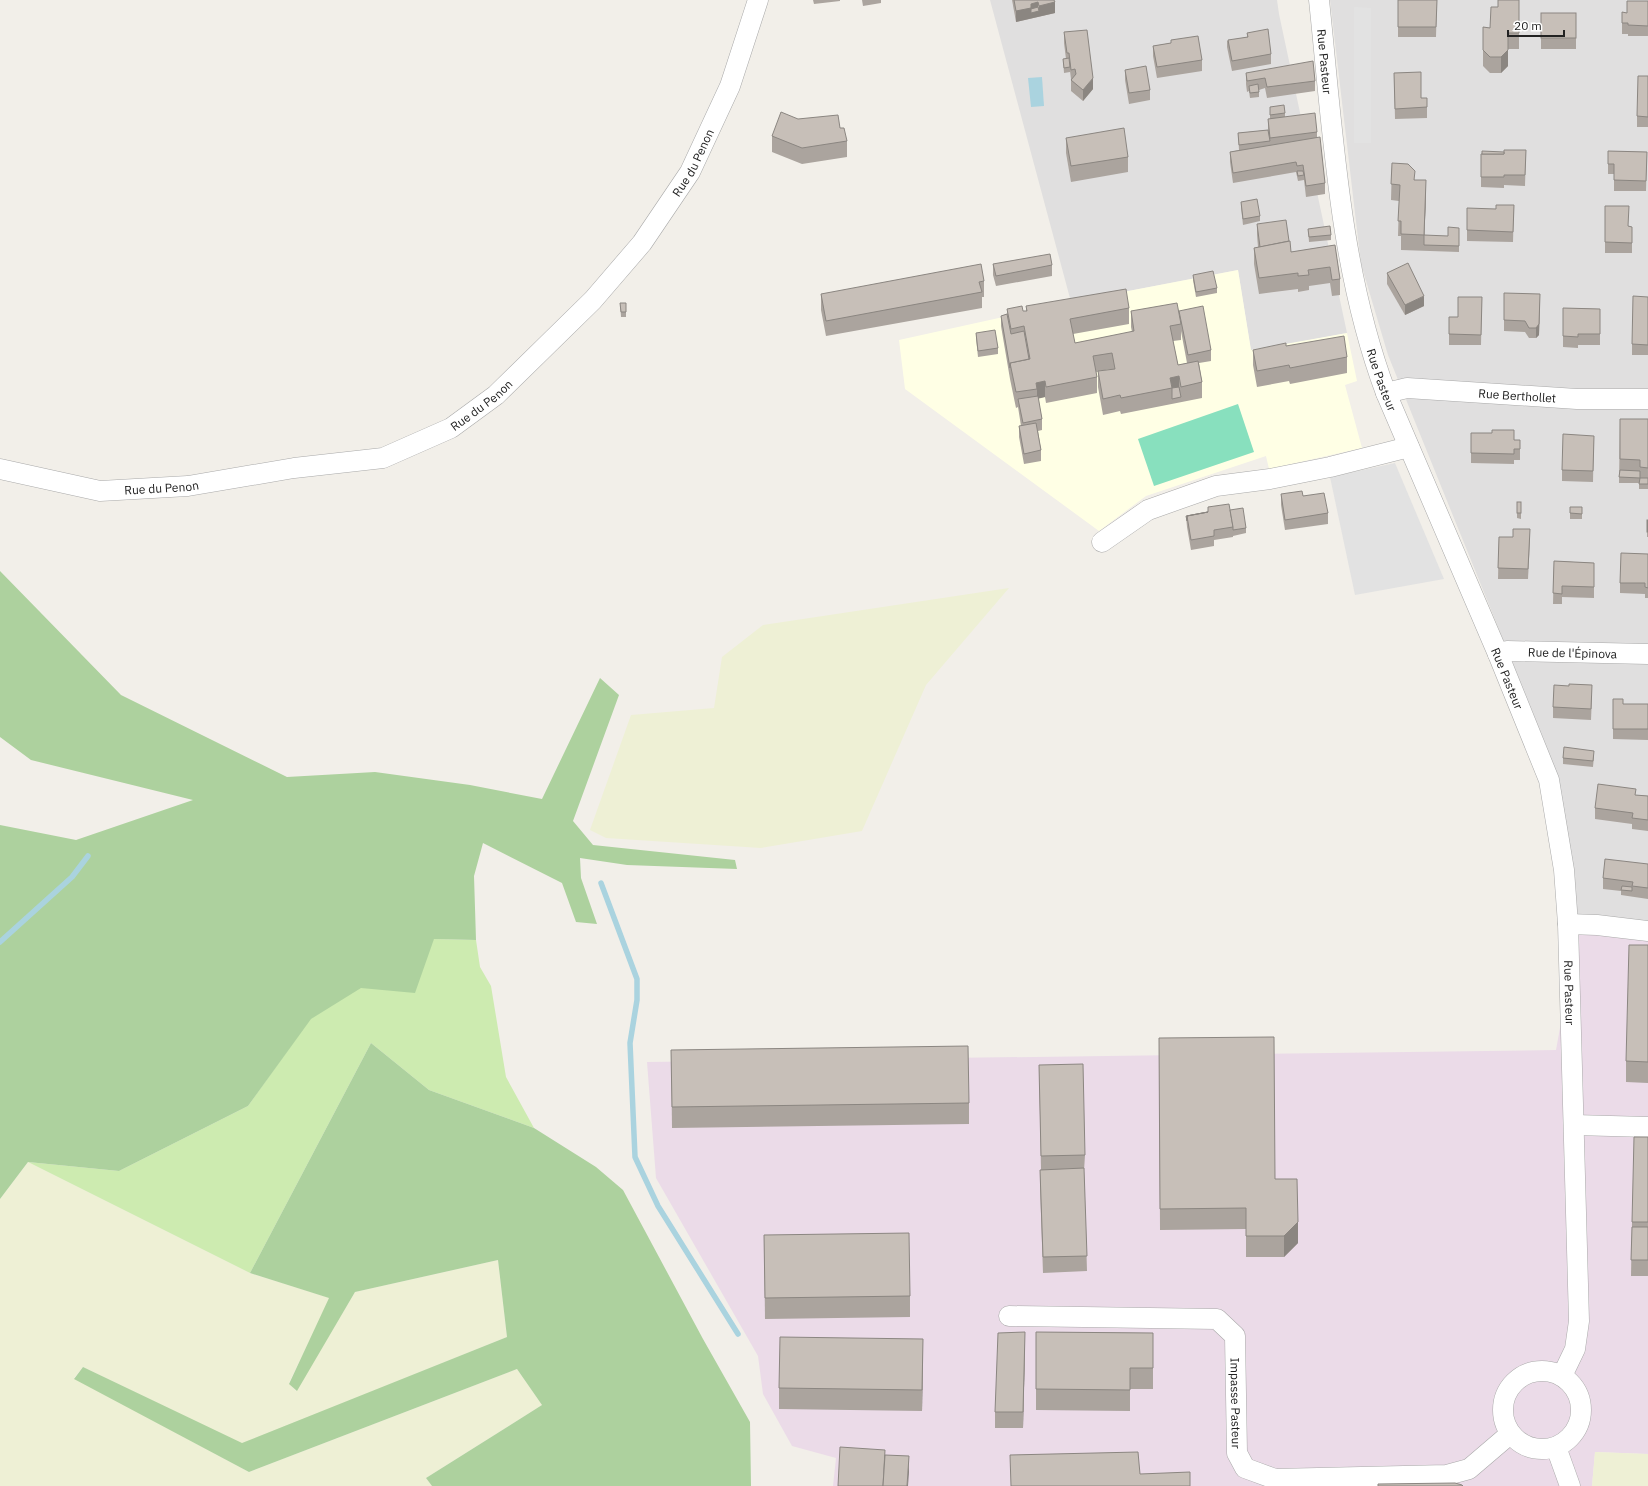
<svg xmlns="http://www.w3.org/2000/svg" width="1648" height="1486" font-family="'IBM Plex Sans',sans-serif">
<rect width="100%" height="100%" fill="#f2efe9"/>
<!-- residential -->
<g fill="#e0dfdf">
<polygon points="990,0 1277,0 1279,14 1347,333 1251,351 1238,270 1071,302"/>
<polygon points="1330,0 1648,0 1648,937 1578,929 1569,842 1553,763 1388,355 1361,264"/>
</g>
<!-- industrial -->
<polygon fill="#ebdbe8" points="1578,929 1648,937 1648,1454 1595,1452 1592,1486 833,1486 836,1458 792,1446 763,1394 758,1356 656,1178 647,1062 1556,1050"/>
<!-- education -->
<polygon fill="#ffffe5" points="1238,270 1251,350 1347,333 1357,381 1345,385 1362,448 1269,469 1266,456 1146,496 1099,531 905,389 899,340 1071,302"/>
<!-- farmland -->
<g fill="#eef0d5">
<polygon points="1009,588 926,685 862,831 761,848 606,838 590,830 631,715 714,708 722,657 763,625"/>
<polygon points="28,1162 250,1273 330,1298 289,1383 296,1391 355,1292 498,1260 507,1337 242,1444 83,1367 74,1378 249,1472 517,1369 542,1405 426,1478 432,1486 0,1486 0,1199"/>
<polygon points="1595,1452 1648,1454 1648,1486 1592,1486"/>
</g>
<!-- grass -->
<polygon fill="#cdebb0" points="434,939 476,940 480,967 491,986 506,1077 534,1128 429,1090 371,1043 250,1273 28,1162 119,1171 248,1106 310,1019"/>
<!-- forest -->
<g fill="#add19e">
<polygon points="0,571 121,695 287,777 375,772 470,785 542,799 600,678 619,695 573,821 593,845 735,860 737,869 627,865 580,858 581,878 597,924 576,922 562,883 483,843 474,876 476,940 434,939 415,993 361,988 311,1019 248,1106 119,1171 28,1162 0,1199 0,825 76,840 193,800 31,760 0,737"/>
<polygon points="371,1043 429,1090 534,1128 596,1167 623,1190 703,1339 750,1422 751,1486 432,1486 426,1478 542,1405 517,1369 249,1472 74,1379 83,1367 242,1443 507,1337 498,1260 355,1292 297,1391 289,1384 329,1298 250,1273"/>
</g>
<!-- pitch -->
<polygon fill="#88e0be" points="1238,404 1254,452 1154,486 1138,439"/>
<!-- parking -->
<g fill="#e2e2e2">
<polygon points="1354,7 1371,8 1371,143 1354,143"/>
<polygon points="1395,463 1444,579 1355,595 1330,477"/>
</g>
<!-- water -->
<polygon fill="#aad3df" points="1042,77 1044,106 1031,107 1028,78"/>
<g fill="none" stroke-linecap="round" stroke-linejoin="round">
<!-- stream -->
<g stroke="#aad3df" stroke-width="5.5">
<polyline points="601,883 637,979 637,1000 630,1043 635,1157 658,1206 738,1334"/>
<polyline points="0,942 72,877 88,856"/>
</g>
<!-- minor casing -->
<g stroke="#a9a9a9" stroke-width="21">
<g id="minor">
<path id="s1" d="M1319 0C1333 132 1339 268 1386 393L1498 654 1549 780 1564 870 1568 924 1579 1321 1575 1349 1562 1376"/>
<path id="s2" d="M1386 393 1407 388 1577 399H1648"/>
<path id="s3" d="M0 469 100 491 188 486 294 468 383 458 451 428 496 395 593 300 642 243 690 172 730 86 758 0"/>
<polyline points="1102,542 1148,510 1216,486 1270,479 1330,467 1409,447"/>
<path id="s4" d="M1498 654 1507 651 1648 654"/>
<polyline points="1568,924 1597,925 1648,931"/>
<polyline points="1574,1125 1648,1127"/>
<path id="s5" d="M1009 1316 1217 1319 1235 1336 1237 1453 1245 1468 1275 1479 1447 1475 1469 1469 1510 1434"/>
<circle cx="1542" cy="1410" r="39"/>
<polyline points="1556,1447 1570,1486"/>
</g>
</g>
<!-- minor -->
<use href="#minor" stroke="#fff" stroke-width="20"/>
</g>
<!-- wall -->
<g fill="#aba49e" fill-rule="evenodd">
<polygon points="813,0 840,0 840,1 814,4"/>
<polygon points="862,0 881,0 881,3 863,6"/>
<polygon points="1012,0 1054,0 1055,13 1016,22"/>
<polygon points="1398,0 1437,0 1436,37 1398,37"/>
<polygon points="1519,0 1519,49 1508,49 1508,66 1501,73 1490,73 1483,66 1483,27 1490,28 1498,7"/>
<polygon points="1648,1 1648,36 1628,36 1628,34 1622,34 1622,12 1627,13"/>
<rect x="1541" y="13" width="35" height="36"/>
<polygon points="1064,32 1093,89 1083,101 1071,91 1071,79 1070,71 1070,72 1064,73 1063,59 1066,59 1064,43"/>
<polygon points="1247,33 1271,54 1271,64 1232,71 1227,47 1227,41 1247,37"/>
<polygon points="1171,40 1202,60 1202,71 1157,78 1153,56 1153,46 1171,43"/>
<polygon points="1125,70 1150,90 1150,100 1129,104 1125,80"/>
<polygon points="1246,73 1315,81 1315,91 1267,98 1265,88 1259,90 1259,97 1250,98 1249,91 1247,92 1246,84"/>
<polygon points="1394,73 1421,98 1427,98 1427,118 1395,119"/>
<polygon points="1648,76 1648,127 1637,127 1637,116"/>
<polygon points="1270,107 1285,113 1285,117 1317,132 1317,137 1325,183 1325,194 1306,197 1304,180 1298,181 1296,172 1233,183 1230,162 1230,152 1239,150 1238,133 1268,130 1268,119 1270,119"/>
<polygon points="798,119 840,128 847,141 847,157 802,164 772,152 772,136"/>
<polygon points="1066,138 1128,157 1128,172 1071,182 1066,153"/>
<polygon points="1526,150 1525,186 1504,185 1504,188 1481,187 1481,154"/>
<polygon points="1608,151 1647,152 1646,191 1614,191 1614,174 1608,174"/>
<polygon points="1392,163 1415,180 1426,196 1424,240 1448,236 1459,228 1459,252 1401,250 1401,236 1398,236 1399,201 1391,200"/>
<polygon points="1241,202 1260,216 1260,221 1243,225 1241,207"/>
<polygon points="1514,205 1513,242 1467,241 1467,230"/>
<polygon points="1605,206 1628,226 1632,227 1632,253 1605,253"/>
<polygon points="1257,224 1291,252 1335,245 1340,279 1340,295 1332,296 1330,283 1309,286 1309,290 1298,292 1298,289 1259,294 1254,264 1254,248 1258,247 1257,235"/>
<polygon points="1308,229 1331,235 1331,240 1309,242"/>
<polygon points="993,264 1052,265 1052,276 996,286 993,275"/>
<polygon points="1387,273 1424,306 1405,315 1387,284"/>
<polygon points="1193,275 1217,288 1217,293 1196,297 1193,280"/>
<polygon points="984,281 984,297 982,297 982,308 826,336 821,310 821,294"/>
<polygon points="1504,293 1540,305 1539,335 1536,338 1529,338 1525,332 1504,331"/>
<polygon points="1482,297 1481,345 1449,345 1449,317 1458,317"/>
<polygon points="1648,297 1648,355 1632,355 1632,344"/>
<polygon points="620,303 626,312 626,317 621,317"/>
<path d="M1026 306 1129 308V324L1073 334 1075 343 1132 332 1131 327V311L1179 314V311L1211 350V361L1199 363 1202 382V398L1121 414 1120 411 1103 415 1098 387V371L1112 369 1096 372 1097 377V393L1046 403 1045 397 1038 398 1042 419V430L1038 431 1041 450V461L1024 464 1019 437V426H1021L1018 407 1016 408 1010 379 1001 326V316L1007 314V309L1023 311H1026ZM1181 331 1187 363 1178 365 1173 341 1181 340Z"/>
<polygon points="1563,308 1600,309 1600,345 1578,345 1578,348 1563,347"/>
<polygon points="976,333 998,348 998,354 978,357 976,338"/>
<polygon points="1286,346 1347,357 1347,373 1290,384 1289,381 1257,387 1253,365 1253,350"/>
<polygon points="1620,419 1648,419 1648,489 1639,489 1639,483 1619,483"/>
<polygon points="1471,433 1514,440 1520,440 1520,460 1514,460 1514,464 1471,463"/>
<polygon points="1594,436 1593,482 1562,481 1562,470"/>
<polygon points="1281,494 1303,496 1328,513 1328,524 1285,530 1281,505"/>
<polygon points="1517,502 1521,502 1521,519 1517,518"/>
<polygon points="1208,507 1230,510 1246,528 1246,533 1233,536 1233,537 1214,540 1214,546 1191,550 1187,527 1186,516 1208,512"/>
<rect x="1570" y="507" width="12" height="12"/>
<rect x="1647" y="520" width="1" height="17"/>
<polygon points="1499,537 1530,540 1528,579 1498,579"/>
<polygon points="1648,554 1648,598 1645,598 1645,594 1620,593 1620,583"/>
<polygon points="1554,561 1594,563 1594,598 1562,597 1562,604 1553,604"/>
<polygon points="1569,686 1592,696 1591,720 1553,718 1553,707"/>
<polygon points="1613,699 1623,704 1648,704 1648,740 1613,739"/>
<polygon points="1594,756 1593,767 1563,764 1563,758"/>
<polygon points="1636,795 1648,796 1648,831 1632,829 1632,824 1595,819 1595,808"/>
<polygon points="1648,864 1648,899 1621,895 1621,891 1603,889 1603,878"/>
<polygon points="1648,945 1648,1083 1626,1082 1626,1061"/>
<polygon points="1159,1038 1275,1179 1298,1243 1284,1257 1246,1257 1246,1229 1160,1230"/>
<polygon points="671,1050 969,1103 969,1124 672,1128"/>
<polygon points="1039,1065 1085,1155 1084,1171 1087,1271 1043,1273 1040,1186 1040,1170 1041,1170"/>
<polygon points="1648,1137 1648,1276 1631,1276 1632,1222"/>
<polygon points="764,1235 910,1296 910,1317 765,1319"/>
<polygon points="1036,1332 1153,1333 1153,1389 1130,1389 1130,1411 1036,1410"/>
<polygon points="1025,1348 1023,1428 995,1428 995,1412"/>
<polygon points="923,1360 922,1411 779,1409 779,1388"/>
</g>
<!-- shaded-wall -->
<g fill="#8b8681">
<polygon points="1038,2 1038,11 1039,11 1039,6 1055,2 1055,13 1016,22 1016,11 1031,4"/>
<polygon points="1508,50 1508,66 1501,73 1501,57"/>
<polygon points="1093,78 1093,89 1083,101 1083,90"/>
<polygon points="1426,180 1426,196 1424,245 1424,235"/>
<polygon points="1540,294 1539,335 1536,338 1536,328"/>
<polygon points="1424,296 1424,306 1405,315 1405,305"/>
<polygon points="1179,376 1179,392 1172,388 1170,378"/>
<polygon points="1045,381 1045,397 1037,399 1037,389 1036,383"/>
<polygon points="1298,1222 1298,1243 1284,1257 1284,1236"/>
<polygon points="1025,1332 1025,1348 1023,1428 1023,1412"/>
<polygon points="923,1339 923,1360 922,1411 922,1390"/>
<polygon points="909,1456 909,1472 908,1486 907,1486"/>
</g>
<!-- building -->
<g fill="#c7bfb8" stroke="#8b8681">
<polygon points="1014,0 1054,0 1055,2 1039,6 1038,2 1031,4 1031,8 1016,11"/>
<polygon points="1398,0 1437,0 1436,27 1398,27"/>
<polygon points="1498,0 1519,0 1519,33 1508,33 1508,50 1501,57 1490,57 1483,50 1483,27 1490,28 1491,7 1498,7"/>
<polygon points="1627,1 1648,1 1648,26 1628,25 1628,23 1622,23 1622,12 1627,13"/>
<polygon points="1038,7 1039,11 1031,13 1031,9"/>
<rect x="1541" y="13" width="35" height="25"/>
<polygon points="1268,29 1271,54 1232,61 1228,40 1248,37 1247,33"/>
<polygon points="1087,30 1093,78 1083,90 1071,80 1076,74 1075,69 1071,70 1069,53 1067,53 1064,32"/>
<polygon points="1198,36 1202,60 1157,67 1153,46 1171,43 1171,40"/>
<polygon points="1069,58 1070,67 1064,68 1063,59"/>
<polygon points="1313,61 1315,81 1267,87 1265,78 1247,81 1246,73"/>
<polygon points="1146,66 1150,90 1129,93 1125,70"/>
<polygon points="1421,72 1421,98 1427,98 1427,107 1395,109 1394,73"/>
<polygon points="1638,76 1648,76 1648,117 1637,116"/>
<polygon points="1258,84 1259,92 1250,93 1249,86"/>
<polygon points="1284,105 1285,113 1270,115 1270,107"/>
<polygon points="781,112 798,119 838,115 840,128 844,128 847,141 802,148 772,136"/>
<polygon points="1315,113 1317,132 1270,138 1268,119"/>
<polygon points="1124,128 1128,157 1071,166 1066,138"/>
<polygon points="1268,130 1270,141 1239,145 1238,133"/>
<polygon points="1320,137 1325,183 1306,186 1303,165 1297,166 1296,162 1233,173 1230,152"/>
<polygon points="1504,150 1526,150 1525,175 1504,175 1504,177 1481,177 1481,154 1504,154"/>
<polygon points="1482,151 1504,152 1504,154 1482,154"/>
<polygon points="1608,151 1647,152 1646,181 1614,180 1614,164 1608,164"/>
<polygon points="1392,163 1408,164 1415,171 1414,180 1426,180 1424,235 1401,234 1401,221 1398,221 1400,185 1391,184"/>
<polygon points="1297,171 1303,171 1304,175 1298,176"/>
<polygon points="1257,199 1260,216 1243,219 1241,202"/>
<polygon points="1496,205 1514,205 1513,232 1467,230 1467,208 1496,209"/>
<polygon points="1605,206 1629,206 1628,226 1632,227 1632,243 1605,242"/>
<polygon points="1286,220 1289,241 1260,247 1257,224"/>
<polygon points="1330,226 1331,235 1309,237 1308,229"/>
<polygon points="1448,227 1459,228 1459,246 1424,245 1424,235 1448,236"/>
<polygon points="1290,241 1291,252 1335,245 1340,279 1332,280 1330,267 1308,270 1309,275 1298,276 1298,273 1259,278 1254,248"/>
<polygon points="1050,254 1052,265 996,276 993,264"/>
<polygon points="1408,263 1424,296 1405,305 1387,273"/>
<polygon points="981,264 984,281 979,282 982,292 826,321 821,294"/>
<polygon points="1213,271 1217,288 1196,292 1193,275"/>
<polygon points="1126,289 1129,308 1070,319 1075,343 1134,331 1131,311 1177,303 1181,324 1170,326 1178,365 1198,361 1202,382 1181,387 1179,376 1170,378 1172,388 1121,398 1120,395 1103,399 1098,371 1115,369 1112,353 1093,356 1097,377 1046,387 1045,381 1036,383 1037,389 1016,392 1010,363 1030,359 1024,326 1011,329 1007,309 1022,306 1023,311 1027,311 1026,306"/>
<polygon points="1504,293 1540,294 1539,324 1536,328 1529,328 1525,321 1504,320"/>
<polygon points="1633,296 1648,297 1648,345 1632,344"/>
<polygon points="1458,297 1482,297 1481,335 1449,334 1449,317 1458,317"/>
<polygon points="620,303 626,303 626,312 621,312"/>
<polygon points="1203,306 1211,350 1188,355 1179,311"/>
<polygon points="1563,308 1600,309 1600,334 1578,334 1578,337 1563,336"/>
<polygon points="1007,314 1011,334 1024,331 1029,359 1010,363 1010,368 1001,316"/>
<polygon points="995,330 998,348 978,351 976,333"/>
<polygon points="1344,336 1347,357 1290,368 1289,365 1257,371 1253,350 1286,343 1286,346"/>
<polygon points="1179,387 1181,397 1172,399 1172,388"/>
<polygon points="1038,396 1042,419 1023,423 1018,399"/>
<polygon points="1620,419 1648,419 1648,468 1640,467 1640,460 1620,459"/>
<polygon points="1036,423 1041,450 1024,454 1019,426"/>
<polygon points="1492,430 1514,430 1514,440 1520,440 1520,449 1514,449 1514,454 1471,453 1471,433 1492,433"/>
<polygon points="1563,434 1594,436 1593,471 1562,470"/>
<polygon points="1620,470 1640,471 1640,478 1648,478 1648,484 1639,484 1640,478 1619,477"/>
<polygon points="1302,491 1303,496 1324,493 1328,513 1285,520 1281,494"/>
<rect x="1517" y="502" width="4" height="11"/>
<polygon points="1229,504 1233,527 1214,530 1214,536 1191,540 1187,516 1208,512 1208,507"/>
<polygon points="1570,507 1582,507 1582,514 1570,513"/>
<polygon points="1243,508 1246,528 1233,530 1233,527 1230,510"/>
<polygon points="1208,512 1187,516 1187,521 1186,516"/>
<rect x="1647" y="520" width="1" height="12"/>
<polygon points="1513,529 1530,529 1528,569 1498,568 1499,537 1513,537"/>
<polygon points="1621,553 1648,554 1648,588 1645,587 1645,583 1620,583"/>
<polygon points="1554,561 1594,563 1594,587 1562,586 1562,594 1553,593"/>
<polygon points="1569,684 1592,685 1591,709 1553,707 1554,685 1569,686"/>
<polygon points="1613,699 1623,699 1623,704 1648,704 1648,729 1613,729"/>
<polygon points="1564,747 1594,751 1593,761 1563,758"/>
<polygon points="1598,784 1636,789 1635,795 1648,796 1648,820 1632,818 1633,813 1595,808"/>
<polygon points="1605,859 1648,864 1648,888 1632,886 1633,882 1603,878"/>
<polygon points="1622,886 1632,887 1632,891 1621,890"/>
<polygon points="1629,945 1648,945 1648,1062 1626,1061"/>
<polygon points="1274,1037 1275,1179 1297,1179 1298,1222 1284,1236 1246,1236 1246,1208 1160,1209 1159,1038"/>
<polygon points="968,1046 969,1103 672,1107 671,1050"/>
<polygon points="1083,1064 1085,1155 1041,1156 1039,1065"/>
<polygon points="1634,1137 1648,1137 1648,1222 1632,1222"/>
<polygon points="1084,1168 1087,1256 1043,1257 1040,1170"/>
<polygon points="1632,1227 1648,1227 1648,1260 1631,1260"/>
<polygon points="909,1233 910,1296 765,1298 764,1235"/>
<polygon points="1025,1332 1023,1412 995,1412 998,1333"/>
<polygon points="1036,1332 1153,1333 1153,1368 1130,1368 1130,1390 1036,1389"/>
<polygon points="780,1337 923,1339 922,1390 779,1388"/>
<polygon points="840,1447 885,1450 883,1486 838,1486"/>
<polygon points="1138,1452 1140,1474 1190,1472 1190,1486 1011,1486 1010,1455"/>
<polygon points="885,1455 909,1456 907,1486 883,1486"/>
<polygon points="1455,1483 1462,1485 1463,1486 1378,1486 1378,1484"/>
</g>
<g text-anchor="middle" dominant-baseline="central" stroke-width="4" stroke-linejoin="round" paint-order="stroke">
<!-- street labels -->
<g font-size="12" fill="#222" stroke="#fff">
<text stroke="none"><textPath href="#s1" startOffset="62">Rue Pasteur</textPath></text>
<text stroke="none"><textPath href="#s3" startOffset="824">Rue du Penon</textPath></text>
<text stroke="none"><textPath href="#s1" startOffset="386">Rue Pasteur</textPath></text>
<text stroke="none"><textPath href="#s2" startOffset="132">Rue Berthollet</textPath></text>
<text stroke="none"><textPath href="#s3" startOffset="500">Rue du Penon</textPath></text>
<text stroke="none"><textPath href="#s3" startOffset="164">Rue du Penon</textPath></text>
<text stroke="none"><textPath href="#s4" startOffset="75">Rue de l'Épinova</textPath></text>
<text stroke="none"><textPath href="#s1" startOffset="710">Rue Pasteur</textPath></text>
<text stroke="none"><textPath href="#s1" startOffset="1034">Rue Pasteur</textPath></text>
<text stroke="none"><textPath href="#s5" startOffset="300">Impasse Pasteur</textPath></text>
</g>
</g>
<!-- scale -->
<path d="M1508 30v6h56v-6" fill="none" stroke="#222222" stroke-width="2"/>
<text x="1514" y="30" font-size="12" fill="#222222" stroke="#ffffff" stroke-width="3" paint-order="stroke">20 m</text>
</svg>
